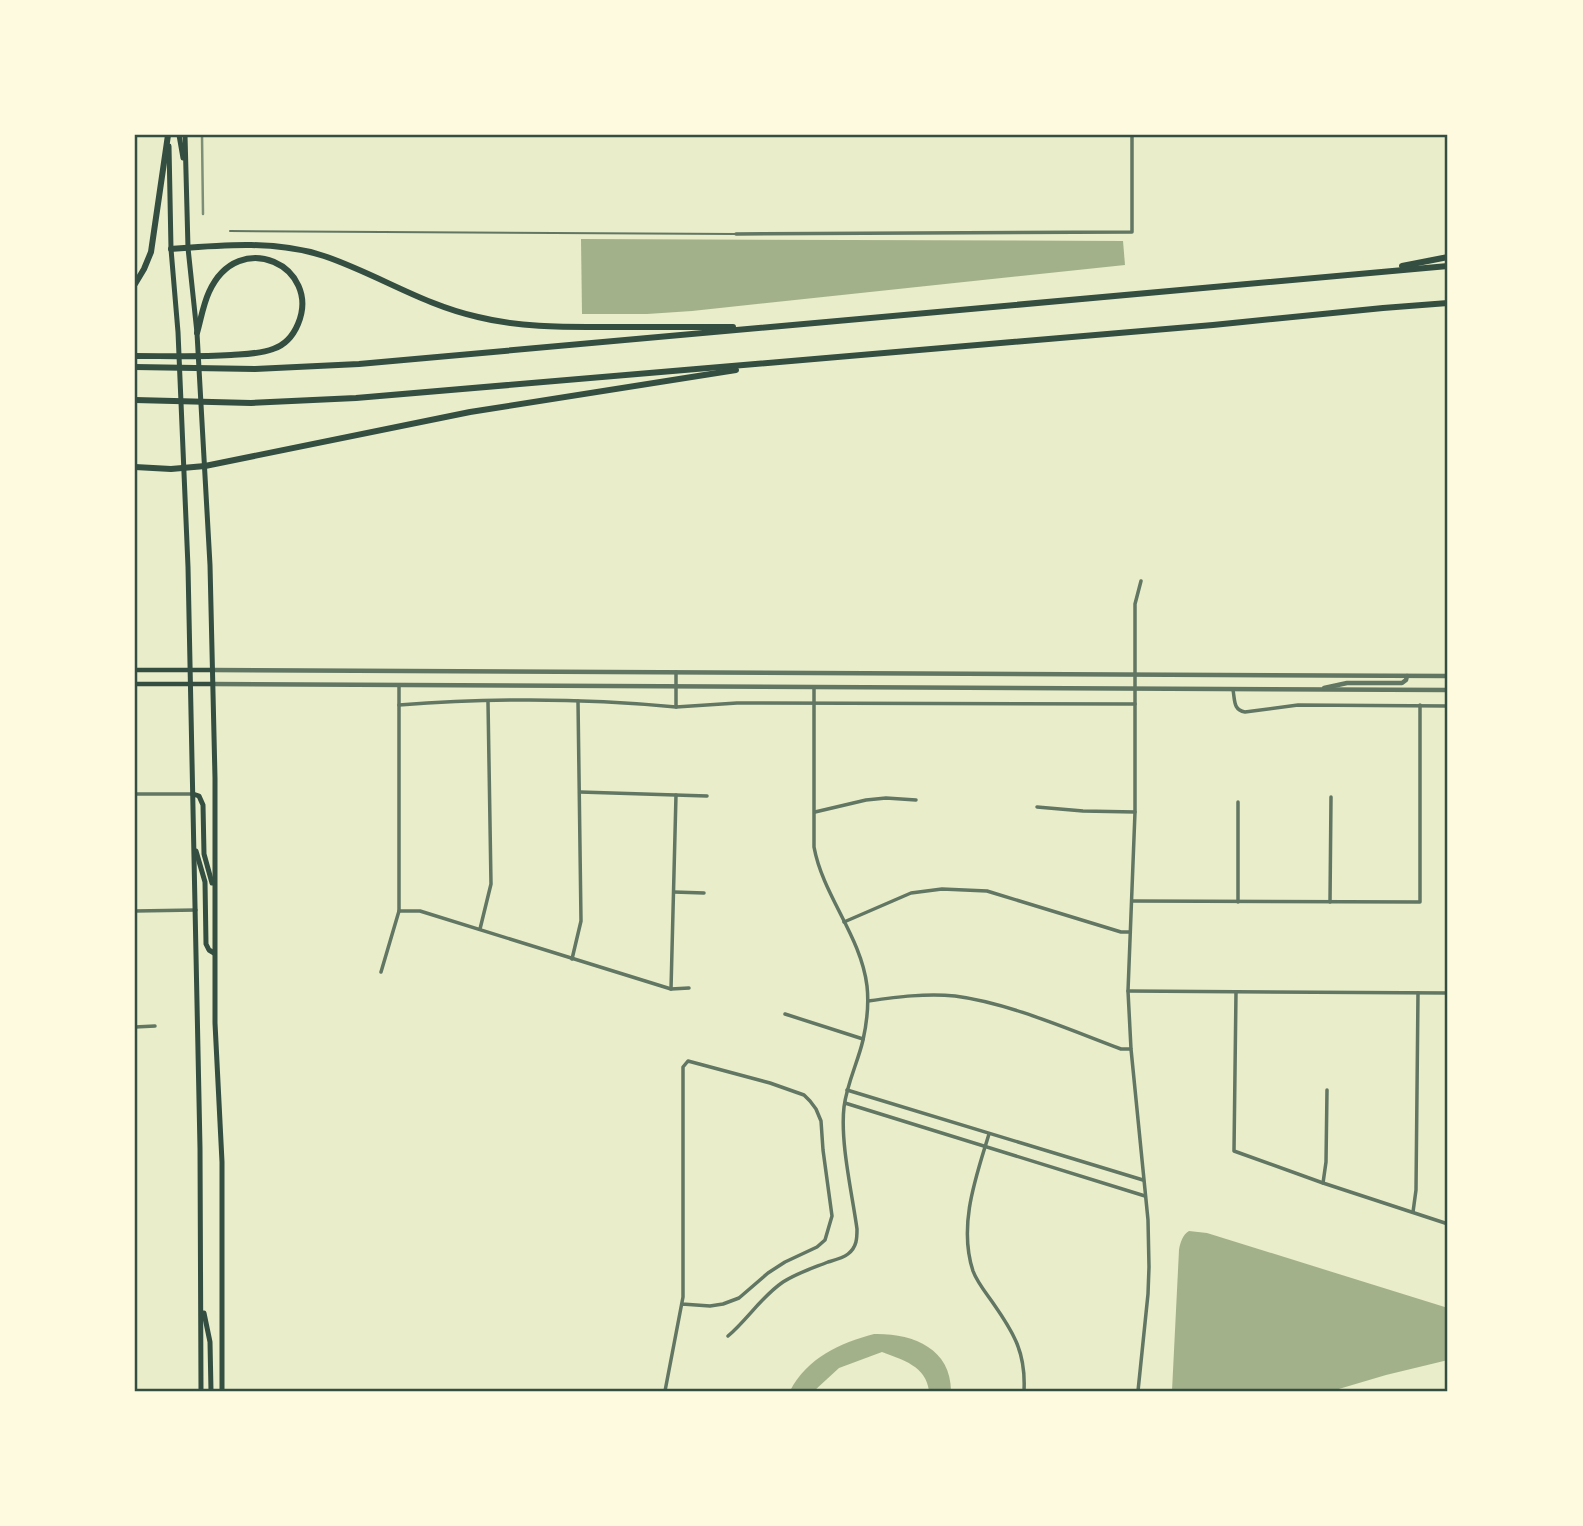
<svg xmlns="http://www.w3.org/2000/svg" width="1583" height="1526" font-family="'PT Sans Narrow',sans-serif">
<rect width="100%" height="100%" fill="#e9edc9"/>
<!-- water -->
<g fill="#a3b18a">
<polygon points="581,239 1123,241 1125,265 692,311 647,314 582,314"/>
<path d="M1189 1231 1207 1233 1448 1308V1360L1386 1375 1332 1391H1172L1179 1250C1180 1243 1183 1234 1189 1231Z"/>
<path d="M874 1334C912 1333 951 1348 951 1391H929C926 1366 903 1360 882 1352L839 1368 814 1391H790C807 1358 840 1343 874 1334Z"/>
</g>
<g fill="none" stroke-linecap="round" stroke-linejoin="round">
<!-- service -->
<polyline stroke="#617663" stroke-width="2" points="230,231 736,234"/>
<!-- minor -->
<g stroke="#617663" stroke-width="3.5">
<polyline points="736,234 1132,232 1132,135"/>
<polyline points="676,672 676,707 737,703 1135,704"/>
<path d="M1233 690C1235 700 1233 710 1245 712L1298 705 1448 706"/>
<path d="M399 705C491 698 585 698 676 707"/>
<polyline points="580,792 707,796"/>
<polyline points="135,794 192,794"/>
<polyline points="1238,802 1238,902"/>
<polyline points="1037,807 1083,811 1135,812"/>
<polyline points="815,812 866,800 886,798 916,800"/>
<polyline points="674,892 704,893"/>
<polyline points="1133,901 1420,902 1420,705"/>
<polyline points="1330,902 1331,797"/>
<polyline points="135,911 196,910"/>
<polyline points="399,911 420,911 671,989 689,988"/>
<polyline points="844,922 911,893 942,889 987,891 1121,932 1130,932"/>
<polyline points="480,929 491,884 488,702"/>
<polyline points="572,959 581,921 578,701"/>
<polyline points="381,972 399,911 399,686"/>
<polyline points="671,989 676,795"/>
<polyline points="1128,991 1448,993"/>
<polyline points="1236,992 1234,1151 1323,1183 1448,1224"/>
<path d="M868 1001C897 997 926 993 955 996 1009 1003 1070 1030 1121 1049H1130"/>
<polyline points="785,1014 863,1039"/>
<polyline points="135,1027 155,1026"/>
<polyline points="847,1090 1143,1180"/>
<polyline points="845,1103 1145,1196"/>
<path d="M989 1134C976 1177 958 1225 973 1271 977 1282 986 1293 993 1303 1014 1333 1026 1353 1024 1391"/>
<polyline points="1323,1183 1326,1162 1327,1090"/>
<polyline points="1413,1212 1416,1190 1418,993"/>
<path d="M728 1336C748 1319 761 1297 783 1282 797 1273 813 1268 828 1262 835 1260 843 1258 848 1254 857 1247 857 1238 857 1229 852 1193 840 1142 844 1107 847 1083 858 1062 863 1040 867 1022 869 1004 867 986 861 936 823 896 814 847V687"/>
<polyline points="665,1391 683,1297 683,1067 688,1061 770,1083 804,1095 810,1101 816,1109 821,1121 823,1150 832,1216 825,1240 817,1247 785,1262 768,1273 739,1298 723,1304 710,1306 682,1304"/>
<polyline points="1138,1391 1148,1294 1149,1267 1148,1220 1131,1049 1128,991 1135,812 1135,604 1141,581"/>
</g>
<!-- tertiary -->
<g stroke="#617663" stroke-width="4.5">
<polyline points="213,670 1448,676"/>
<polyline points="213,684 1448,690"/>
<polyline points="1324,688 1347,683 1402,683 1406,680 1407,676"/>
</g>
<!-- secondary -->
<g stroke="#344e41" stroke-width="4.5">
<polyline points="135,670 213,670"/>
<polyline points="135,684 213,684"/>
</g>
<!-- primary -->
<g stroke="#344e41" stroke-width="5">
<polyline points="179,135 183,158"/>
<polyline points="185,135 188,248 197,333 210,565 215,778 215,1023 222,1162 222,1391"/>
<polyline points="169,146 171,249 178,332 188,567 200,1148 201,1391"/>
<polyline points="193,794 199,796 203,805 204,854 212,883"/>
<polyline points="196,851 205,882 206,944 209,950 214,953"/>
<polyline points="204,1313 210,1342 211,1391"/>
</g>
<!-- motorway -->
<g stroke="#344e41" stroke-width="6">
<path d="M171 249C222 245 275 240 324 256 377 274 423 305 478 317 522 328 566 327 611 327 651 327 692 327 733 327"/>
<polyline points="1402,266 1448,257"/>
<polyline points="135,284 144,269 151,252 168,135"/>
<path d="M135 356C167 356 199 357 231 355 245 354 260 354 273 349 285 345 293 336 298 324 322 267 239 226 209 292 203 305 201 319 197 333"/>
<polyline points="135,367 255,369 359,364 1448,266"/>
<polyline points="135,400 251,403 356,398 1213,325 1383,308 1448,303"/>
<polyline points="135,467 171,469 205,466 470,412 736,370"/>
</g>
<!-- rail -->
<polyline stroke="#7c8e77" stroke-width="2.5" points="202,135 203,214"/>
</g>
<!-- border -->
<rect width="1583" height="1526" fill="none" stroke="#fefae0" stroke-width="273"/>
<rect x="136" y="136" width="1310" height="1254" fill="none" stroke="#344e41" stroke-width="2.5"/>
</svg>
